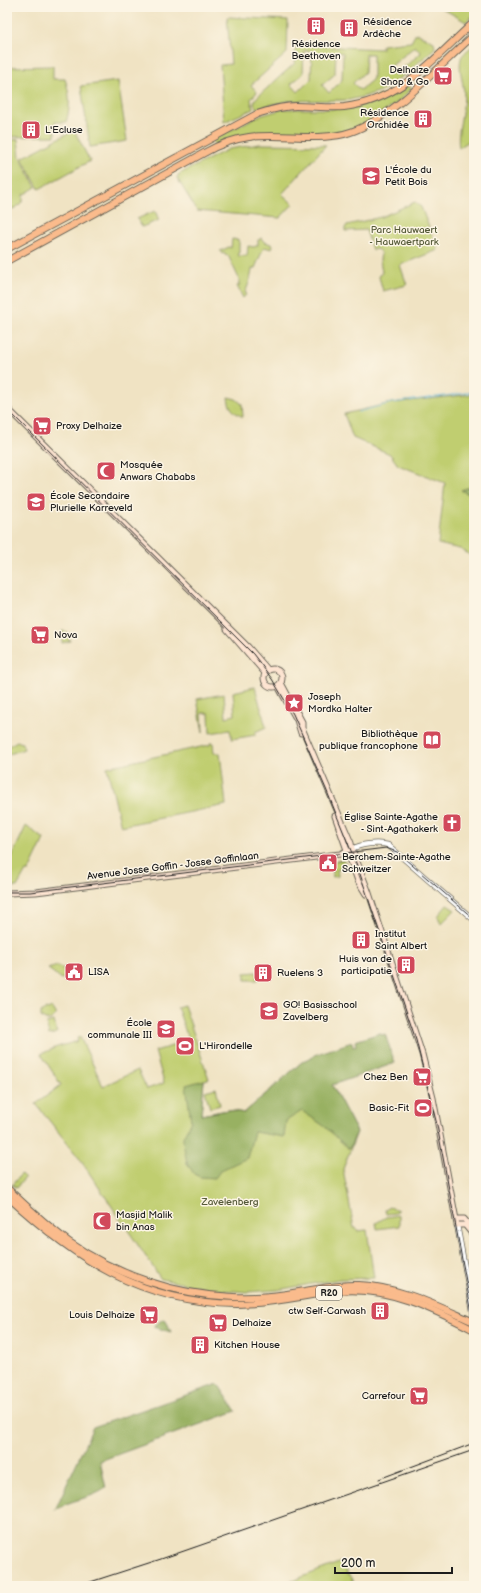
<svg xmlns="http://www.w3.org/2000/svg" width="481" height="1593" font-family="'Balsamiq Sans',sans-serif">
<rect width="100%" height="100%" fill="#fcf5e5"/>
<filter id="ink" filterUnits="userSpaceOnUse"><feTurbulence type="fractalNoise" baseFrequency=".025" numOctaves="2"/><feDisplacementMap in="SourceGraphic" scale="8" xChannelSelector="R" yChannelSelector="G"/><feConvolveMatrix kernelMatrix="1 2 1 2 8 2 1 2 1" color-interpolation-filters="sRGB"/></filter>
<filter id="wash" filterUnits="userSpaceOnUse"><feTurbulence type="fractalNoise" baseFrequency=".012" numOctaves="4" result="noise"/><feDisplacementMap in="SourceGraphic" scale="16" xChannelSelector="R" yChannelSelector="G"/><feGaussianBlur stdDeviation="0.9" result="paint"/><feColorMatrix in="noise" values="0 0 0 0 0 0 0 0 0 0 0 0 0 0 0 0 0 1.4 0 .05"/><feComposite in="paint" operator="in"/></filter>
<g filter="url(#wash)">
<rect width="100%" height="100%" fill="#f0e3c3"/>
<!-- green -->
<g fill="#c0ce6f" stroke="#6e7546" fill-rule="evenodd">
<polygon points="440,7 474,7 474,15 466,22"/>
<polygon points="227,17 288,20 287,53 251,85 257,92 251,99 253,109 224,122 220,65 231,64"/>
<path d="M416 33 434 42 435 48 404 75 383 90 366 96 349 100 288 101 256 108 254 104 255 99 295 63 296 45 382 49V45L411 42ZM415 46 421 53 395 75 389 68ZM304 51H311L312 53 311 79 298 92 291 84 303 74ZM336 52 343 53 342 80 329 93 322 85 335 74ZM366 54H373V77L372 80 360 90 353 83 365 72Z"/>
<path d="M474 45V142L469 141 459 148C456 133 464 113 464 95 464 83 458 70 461 58 463 53 470 48 474 45Z"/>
<path d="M53 66V79H65C70 94 71 106 66 122H55V136L7 137V67Z"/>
<polygon points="118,81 127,141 90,147 81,86"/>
<polygon points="409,84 411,89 398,102 364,125 335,134 261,134 215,145 212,140 256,117 283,109 332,109 397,91"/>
<polygon points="74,130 90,161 39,189 22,158"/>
<polygon points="18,139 20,157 36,187 23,195 23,201 16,208 7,210 7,141"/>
<polygon points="260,144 326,145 282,194 293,204 280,218 197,211 177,178 179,174 229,149"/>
<polygon points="415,202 421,207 438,250 400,265 407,285 383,291 379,277 382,272 380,260 381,253 377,249 372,250 366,230 345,231 345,228 347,225 381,217"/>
<polygon points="155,211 159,220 142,227 137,219"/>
<path d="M262 238 263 241 273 245 272 249 264 247 255 268H252C252 275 248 286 245 293L247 294 243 298 237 286 240 285 238 282 240 281 228 255 226 256 224 253 222 254 220 251 229 247 231 248 232 239 239 240V253L237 254 239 256H247L248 246 254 247 258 245V240Z"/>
<polygon points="474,394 474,486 462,490 474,497 474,557 460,549 438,544 445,483 398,465 390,454 353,438 344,414 391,403"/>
<path d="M228 397 236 399 242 404 243 417C233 412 229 408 228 397Z"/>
<polygon points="62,631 68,632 70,641 62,643"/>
<polygon points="255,687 266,727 255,732 256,735 232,739 230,730 210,733 209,713 202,713 203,732 197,699 224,694 226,717 235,715 233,692"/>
<polygon points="17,741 22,743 24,749 7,755 7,747"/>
<polygon points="210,743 213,743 214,753 220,753 226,805 121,826 107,767 210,745"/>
<polygon points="26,826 44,839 29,871 26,871 17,887 7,887 7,867"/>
<polygon points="344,860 347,867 337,870 338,876 333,877 331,861"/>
<polygon points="447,905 455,910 441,924 438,916"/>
<polygon points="57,966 64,969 67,977 62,979 48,969"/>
<polygon points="257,972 258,980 245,980 245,973"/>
<polygon points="184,1005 209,1079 204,1080 201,1115 228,1110 244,1113 302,1062 332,1085 357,1132 343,1169 354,1228 356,1228 357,1231 367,1230 374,1278 340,1279 277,1290 247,1292 208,1289 161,1279 79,1158 36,1104 61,1085 41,1054 57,1047 78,1041 77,1038 80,1037 103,1086 138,1070 147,1089 164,1083 155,1051 189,1041 177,1007"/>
<polygon points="51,1007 56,1015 50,1020 45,1020 41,1017 41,1012 45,1009 49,1010"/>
<polygon points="54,1021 57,1033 49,1035 46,1023"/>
<polygon points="216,1088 220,1105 210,1108 205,1091"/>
<polygon points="21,1174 25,1178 16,1188 12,1185"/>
<polygon points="390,1207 398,1210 396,1213 386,1214 385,1210"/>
<polygon points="399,1215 399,1226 377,1229 376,1223 386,1217"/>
<polygon points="341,1562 356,1586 279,1586"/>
</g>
<!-- forest -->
<g fill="#98b162" stroke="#5a663f">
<polygon points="474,486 474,497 461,490"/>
<polygon points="380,1033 381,1035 385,1034 395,1063 332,1085 357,1132 349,1149 324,1126 302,1111 286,1121 284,1137 254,1132 247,1158 221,1170 215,1178 200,1177 194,1174 187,1163 183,1142 183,1137 191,1121 186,1085 204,1080 201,1115 228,1110 244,1113 302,1062 314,1056 314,1055 352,1042 353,1047 356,1046 355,1041"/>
<polygon points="163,1319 166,1320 171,1332 153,1327"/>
<path d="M218 1384 236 1411 100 1461 106 1488C89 1500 70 1499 55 1510L93 1427Z"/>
</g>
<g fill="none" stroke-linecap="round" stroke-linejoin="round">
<!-- stream -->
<polyline stroke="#5bb3d8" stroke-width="1" points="358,412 391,403 474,392"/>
</g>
</g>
<g filter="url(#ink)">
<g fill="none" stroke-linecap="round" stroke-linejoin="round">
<!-- tertiary casing -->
<g stroke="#666256" stroke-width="6">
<g id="tertiary">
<path d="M352 849C361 844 377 842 388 845L474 920"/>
<polyline points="457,1225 474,1317"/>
</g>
</g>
<!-- secondary casing -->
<g stroke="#666256" stroke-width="7">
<g id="secondary">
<polyline points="7,408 248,647 268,670"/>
<polyline points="227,629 265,673"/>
<circle cx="273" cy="678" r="9"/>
<polyline points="281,683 302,722 302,728 351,843 352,849 369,893 422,1054 433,1098 457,1225 465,1225 474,1236"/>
<polyline points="278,686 297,720 301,733"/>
<polyline points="335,816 358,881 366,894"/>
<polyline points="7,893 36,892 340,854 352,849"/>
<polyline points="456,1219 464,1219 473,1230"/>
</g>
</g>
<!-- primary casing -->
<g stroke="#666256" stroke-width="8">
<g id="primary">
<path d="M7 249 257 114C270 110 282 106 296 106 312 106 328 108 344 107 402 100 433 59 474 22"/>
<path d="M7 261 204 153C218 145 233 139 249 137 281 133 313 141 344 134 389 123 439 66 474 35"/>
<path d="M7 1188C27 1207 47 1226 69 1242 116 1275 175 1295 233 1297 255 1298 278 1296 299 1292 319 1289 339 1284 359 1285 400 1287 437 1306 474 1322"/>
<path d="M7 1196C75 1259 141 1303 237 1304 272 1304 304 1295 339 1291 387 1286 433 1309 474 1330"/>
</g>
</g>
<!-- tertiary -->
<use href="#tertiary" stroke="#fff" stroke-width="4.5"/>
<!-- secondary -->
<use href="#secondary" stroke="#fde4d1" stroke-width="5"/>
<!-- primary -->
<use href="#primary" stroke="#fabb8c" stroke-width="6"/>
<!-- tram -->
<g stroke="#1c1c1c" stroke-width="1">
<polyline points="7,409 253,654 272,679 293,714 326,789 358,868 416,1040 437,1125 474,1324"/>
<polyline points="7,892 30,892 386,848 397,852 474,919"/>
<polyline points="379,1479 474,1443"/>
</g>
<!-- rail -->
<polyline stroke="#1c1c1c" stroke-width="1" points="78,1586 161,1559 474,1450"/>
</g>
</g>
<!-- icons -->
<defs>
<g id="building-square" transform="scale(1)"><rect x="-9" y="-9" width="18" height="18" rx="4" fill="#d1495b" stroke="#fcf5e5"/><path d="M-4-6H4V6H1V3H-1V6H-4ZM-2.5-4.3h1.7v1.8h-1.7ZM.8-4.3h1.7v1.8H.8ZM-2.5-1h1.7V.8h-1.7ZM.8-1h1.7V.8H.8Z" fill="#fff"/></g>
<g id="supermarket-square" transform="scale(1)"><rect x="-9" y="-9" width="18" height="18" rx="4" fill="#d1495b" stroke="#fcf5e5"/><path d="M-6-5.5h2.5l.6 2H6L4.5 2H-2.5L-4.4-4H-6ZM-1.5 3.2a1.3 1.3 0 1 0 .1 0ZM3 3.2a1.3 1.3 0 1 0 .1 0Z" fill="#fff"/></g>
<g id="school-square" transform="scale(1)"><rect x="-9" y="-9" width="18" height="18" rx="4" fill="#d1495b" stroke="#fcf5e5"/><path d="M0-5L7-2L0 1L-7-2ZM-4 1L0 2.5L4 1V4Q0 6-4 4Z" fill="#fff"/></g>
<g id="mosque-square" transform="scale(1)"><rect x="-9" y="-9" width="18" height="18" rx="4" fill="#d1495b" stroke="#fcf5e5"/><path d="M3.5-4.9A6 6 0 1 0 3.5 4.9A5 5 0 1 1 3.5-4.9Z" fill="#fff"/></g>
<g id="sight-square" transform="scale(1)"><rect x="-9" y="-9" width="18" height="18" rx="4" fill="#d1495b" stroke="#fcf5e5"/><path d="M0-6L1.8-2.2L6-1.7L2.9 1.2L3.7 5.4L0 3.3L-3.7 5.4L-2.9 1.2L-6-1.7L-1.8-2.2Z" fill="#fff"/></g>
<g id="library-square" transform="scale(1)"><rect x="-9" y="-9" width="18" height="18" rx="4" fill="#d1495b" stroke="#fcf5e5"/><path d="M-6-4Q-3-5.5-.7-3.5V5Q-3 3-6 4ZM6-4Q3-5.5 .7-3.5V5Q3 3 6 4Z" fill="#fff"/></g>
<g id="church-square" transform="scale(1)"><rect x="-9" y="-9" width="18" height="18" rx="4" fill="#d1495b" stroke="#fcf5e5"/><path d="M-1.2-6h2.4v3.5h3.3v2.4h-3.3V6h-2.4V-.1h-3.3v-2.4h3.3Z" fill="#fff"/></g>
<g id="civic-square" transform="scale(1)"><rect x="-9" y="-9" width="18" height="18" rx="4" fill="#d1495b" stroke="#fcf5e5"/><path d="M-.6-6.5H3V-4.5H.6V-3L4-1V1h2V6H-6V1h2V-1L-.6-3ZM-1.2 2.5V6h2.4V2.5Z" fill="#fff"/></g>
<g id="stadium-square" transform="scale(1)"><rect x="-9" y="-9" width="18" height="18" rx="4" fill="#d1495b" stroke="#fcf5e5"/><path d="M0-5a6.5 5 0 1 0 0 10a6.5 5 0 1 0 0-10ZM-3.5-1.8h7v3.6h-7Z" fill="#fff"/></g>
</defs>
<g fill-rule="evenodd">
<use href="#building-square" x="316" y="26"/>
<use href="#building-square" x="349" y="28"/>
<use href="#supermarket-square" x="443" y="76"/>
<use href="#building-square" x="423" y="119"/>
<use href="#building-square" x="31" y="130"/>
<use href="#school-square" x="371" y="176"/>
<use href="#supermarket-square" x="42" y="426"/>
<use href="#mosque-square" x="106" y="471"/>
<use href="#school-square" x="36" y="502"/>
<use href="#supermarket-square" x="40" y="635"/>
<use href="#sight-square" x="294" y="703"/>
<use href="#library-square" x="432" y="740"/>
<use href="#church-square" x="452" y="823"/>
<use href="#civic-square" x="328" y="863"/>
<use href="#building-square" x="361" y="940"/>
<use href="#building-square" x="406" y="965"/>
<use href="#civic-square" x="74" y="972"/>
<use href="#building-square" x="263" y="973"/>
<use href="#school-square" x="269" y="1011"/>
<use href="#school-square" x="166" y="1029"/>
<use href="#stadium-square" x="185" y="1046"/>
<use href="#supermarket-square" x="422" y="1077"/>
<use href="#stadium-square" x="423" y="1108"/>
<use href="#mosque-square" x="102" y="1221"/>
<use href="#building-square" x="380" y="1311"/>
<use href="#supermarket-square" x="149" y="1315"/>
<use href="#supermarket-square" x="218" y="1323"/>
<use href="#building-square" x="200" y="1345"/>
<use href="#supermarket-square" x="419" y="1396"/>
</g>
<g text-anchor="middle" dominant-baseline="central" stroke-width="3" stroke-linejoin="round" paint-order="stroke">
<!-- shield labels -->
<rect fill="#fcf5e5" stroke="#5f5d58" stroke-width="1" x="316" y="1286" width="26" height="14" rx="3"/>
<g font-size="9" font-weight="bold" fill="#1c1c1c">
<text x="329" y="1293">R20</text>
</g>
<!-- poi labels -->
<g font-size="10" fill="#1c1c1c" stroke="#fcf5e5" text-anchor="start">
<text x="363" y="22">Résidence<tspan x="363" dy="12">Ardèche</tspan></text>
<text x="316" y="44" text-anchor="middle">Résidence<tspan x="316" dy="12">Beethoven</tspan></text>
<text x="429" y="70" text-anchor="end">Delhaize<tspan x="429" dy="12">Shop &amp; Go</tspan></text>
<text x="409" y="113" text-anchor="end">Résidence<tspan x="409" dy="12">Orchidée</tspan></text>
<text x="45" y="130">L'Ecluse</text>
<text x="385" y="170">L'École du<tspan x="385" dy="12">Petit Bois</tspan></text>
<text x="56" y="426">Proxy Delhaize</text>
<text x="120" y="465">Mosquée<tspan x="120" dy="12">Anwars Chababs</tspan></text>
<text x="50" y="496">École Secondaire<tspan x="50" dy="12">Plurielle Karreveld</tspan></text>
<text x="54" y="635">Nova</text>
<text x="308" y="697">Joseph<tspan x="308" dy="12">Mordka Halter</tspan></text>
<text x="418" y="734" text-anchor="end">Bibliothèque<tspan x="418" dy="12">publique francophone</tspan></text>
<text x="438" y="817" text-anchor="end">Église Sainte-Agathe<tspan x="438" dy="12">- Sint-Agathakerk</tspan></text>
<text x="342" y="857">Berchem-Sainte-Agathe<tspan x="342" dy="12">Schweitzer</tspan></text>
<text x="375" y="934">Institut<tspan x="375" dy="12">Saint Albert</tspan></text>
<text x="392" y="959" text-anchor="end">Huis van de<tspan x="392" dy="12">participatie</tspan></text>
<text x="88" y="972">LISA</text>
<text x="277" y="973">Ruelens 3</text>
<text x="283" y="1005">GO! Basisschool<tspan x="283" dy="12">Zavelberg</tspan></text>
<text x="152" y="1023" text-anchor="end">École<tspan x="152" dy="12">communale III</tspan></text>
<text x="199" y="1046">L'Hirondelle</text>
<text x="408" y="1077" text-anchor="end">Chez Ben</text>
<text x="409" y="1108" text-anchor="end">Basic-Fit</text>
<text x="116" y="1215">Masjid Malik<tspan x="116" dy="12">bin Anas</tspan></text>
<text x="366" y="1311" text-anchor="end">ctw Self-Carwash</text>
<text x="135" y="1315" text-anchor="end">Louis Delhaize</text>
<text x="232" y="1323">Delhaize</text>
<text x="214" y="1345">Kitchen House</text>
<text x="405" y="1396" text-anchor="end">Carrefour</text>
</g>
<!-- park labels -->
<g font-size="10" fill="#555a39" stroke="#fcf5e5">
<text x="404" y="230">Parc Hauwaert<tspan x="404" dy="12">- Hauwaertpark</tspan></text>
<text x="230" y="1202">Zavelenberg</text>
</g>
<!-- street labels -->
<g font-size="10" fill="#1c1c1c" stroke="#fcf5e5">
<text transform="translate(173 866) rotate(-7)">Avenue Josse Goffin - Josse Goffinlaan</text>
</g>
</g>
<!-- margin -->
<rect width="481" height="1593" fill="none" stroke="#fcf5e5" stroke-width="24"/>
<!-- scale -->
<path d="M335 1567v6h117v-6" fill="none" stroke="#1c1c1c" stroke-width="2"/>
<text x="341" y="1567" font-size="12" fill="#1c1c1c" stroke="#fcf5e5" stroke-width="3" paint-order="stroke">200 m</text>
</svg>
